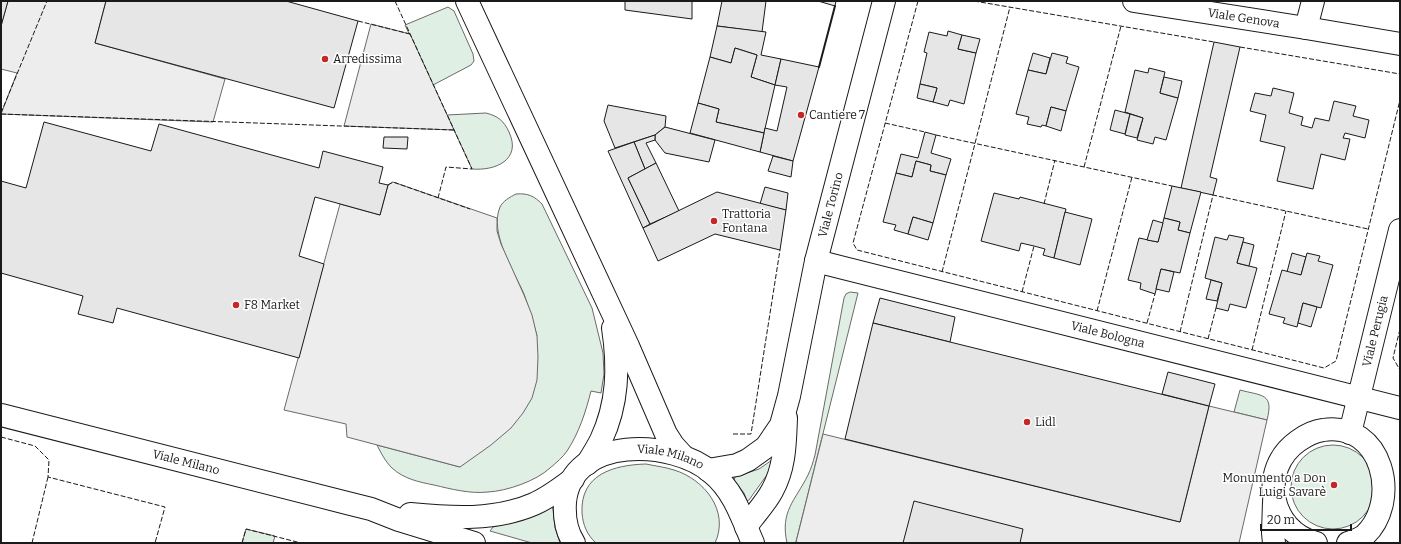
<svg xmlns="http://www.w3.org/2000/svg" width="1401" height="544" font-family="Bitter,serif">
<rect width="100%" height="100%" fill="#fff"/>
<!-- green -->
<g fill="#e0efe3" stroke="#6a6a6a">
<polygon points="448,7 454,11 473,54 474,61 471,65 433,85 405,25"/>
<path d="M486 113C498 116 504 121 509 132 522 160 495 171 472 169L447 115Z"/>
<path d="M516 194C528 193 534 196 542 204L592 308 603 353 604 374 601 393 591 391C586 411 579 433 567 451 563 457 556 463 550 468 536 481 507 491 488 492 470 494 451 489 434 485 419 482 404 479 392 468 385 461 381 453 377 445L460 467 537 336C533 321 529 308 524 294 514 271 489 233 500 207 503 201 510 197 516 194Z"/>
<path d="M850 292 858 293 796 542 800 543H787C780 511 795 501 808 475 811 469 813 462 815 455L844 298 846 294Z"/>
<path d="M1240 390C1262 396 1274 393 1267 420L1234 412Z"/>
<circle cx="1333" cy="487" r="42"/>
<polygon points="772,460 769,472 749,500 747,501 744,493 734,480 735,477 759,469"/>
<path d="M646 464C655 466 665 467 674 470 704 479 730 511 715 543H596C587 535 583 525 582 513 580 474 614 465 646 464Z"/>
<polygon points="552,507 553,509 555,528 560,543 532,543 490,531 493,527 528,518"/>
<polygon points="246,529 275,536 273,543 242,543"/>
</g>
<!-- parking -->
<g fill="#ededed" stroke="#6a6a6a">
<polygon points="8,1 106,1 95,43 225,79 213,122 1,114 17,73 1,69 1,26"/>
<polygon points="371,24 410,34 454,130 344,126"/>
<polygon points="393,182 497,218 497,231 501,244 524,295 532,315 537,336 538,357 537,380 532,398 523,413 511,428 491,445 460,467 347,437 346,424 284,410 340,204 380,215 388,185"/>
<polygon points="1209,406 1267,420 1239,543 800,543 796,542 823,434 1180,522"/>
</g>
<!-- building -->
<g fill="#e6e6e6" stroke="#1a1a1a">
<polygon points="1,1 8,1 1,26"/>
<polygon points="106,1 286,1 358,21 334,108 95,43"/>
<polygon points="625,1 692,1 692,19 625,10"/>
<polygon points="722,1 766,1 762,32 717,26"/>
<polygon points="818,1 836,1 835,6"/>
<polygon points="717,26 766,32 761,55 781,59 775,85 751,77 757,55 735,48 731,63 710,57"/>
<polygon points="948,31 962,35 958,49 976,53 964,104 950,100 948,106 933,102 937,88 920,84 927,53 924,52 929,32 947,36"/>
<polygon points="962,35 980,39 976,53 958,49"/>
<polygon points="1214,42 1240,47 1210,177 1217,179 1213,195 1181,188"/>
<polygon points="735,48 757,55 751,77 775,85 764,133 716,122 719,109 698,103 710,57 731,63"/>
<polygon points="1033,53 1050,58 1046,74 1028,70"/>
<polygon points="1052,53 1068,57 1066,63 1079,67 1066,111 1051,107 1046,126 1042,125 1041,127 1027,124 1029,117 1016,114 1028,70 1046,74"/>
<polygon points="781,59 819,67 793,161 760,152 765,128 777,131 787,87 775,85"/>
<polygon points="1149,68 1165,72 1160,93 1178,98 1166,140 1155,137 1153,144 1137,140 1143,118 1125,112 1135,70 1148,73"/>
<polygon points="1164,77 1182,81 1178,98 1160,93"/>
<polygon points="920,84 937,88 933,102 917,98"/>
<polygon points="1273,88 1294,93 1289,113 1303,117 1301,125 1312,128 1315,118 1329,121 1334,101 1356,106 1353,116 1369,120 1365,138 1345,133 1343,138 1350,139 1345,160 1321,154 1313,189 1277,181 1285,147 1260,141 1266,115 1250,111 1255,93 1271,96"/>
<polygon points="698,103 719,109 716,122 764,133 760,152 690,133"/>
<polygon points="608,105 666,116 665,127 655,135 615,148 604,121"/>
<polygon points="1051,107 1066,111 1061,131 1046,126"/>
<polygon points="1115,110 1130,114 1125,134 1110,130"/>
<polygon points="1130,114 1143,118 1137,138 1125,135"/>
<polygon points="44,122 151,151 159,124 319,168 323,151 383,167 379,183 388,185 380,215 315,197 299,256 324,264 299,358 117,308 113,323 78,314 83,296 1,273 1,181 26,188"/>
<polygon points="665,127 715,140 709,162 665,153 655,140 655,135"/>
<polygon points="925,132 936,135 931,153 951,159 946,175 930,171 931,165 916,161 912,177 896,173 901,154 918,158"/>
<polygon points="655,135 655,140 646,143 656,163 645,169 634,142"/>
<polygon points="384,137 408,137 407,149 383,148"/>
<polygon points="634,142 645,169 628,178 650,224 643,228 608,151"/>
<polygon points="773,156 793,161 791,177 768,171"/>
<polygon points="916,161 931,165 930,171 946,175 933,223 913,217 908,234 894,230 896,225 883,222 896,173 912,177"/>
<polygon points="656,163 679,211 650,224 628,178"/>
<polygon points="1172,186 1201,192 1190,233 1178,230 1180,222 1164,218"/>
<polygon points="765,187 788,193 786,210 760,204"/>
<polygon points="717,192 786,210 780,250 715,234 658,261 643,228"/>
<polygon points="994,193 1019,199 1020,197 1066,209 1054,258 1043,255 1045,249 1034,246 1021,243 1019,251 981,241"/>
<polygon points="1065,212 1092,219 1080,265 1054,258"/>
<polygon points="913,217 933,223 928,240 908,234"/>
<polygon points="1164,218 1180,222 1178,230 1190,233 1180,273 1161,269 1155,294 1140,289 1141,283 1128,280 1139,238 1158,242"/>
<polygon points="1153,220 1163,223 1158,242 1147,240"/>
<polygon points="1229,235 1244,238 1237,263 1257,268 1246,308 1230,304 1228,311 1216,308 1222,283 1205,278 1215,237 1227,240"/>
<polygon points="1243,242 1254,245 1249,266 1237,263"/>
<polygon points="1292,253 1306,257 1301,275 1287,272"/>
<polygon points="1307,253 1320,256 1318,261 1333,265 1321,308 1303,303 1297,327 1283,323 1285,318 1269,314 1282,270 1301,275"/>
<polygon points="1161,269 1174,272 1169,292 1156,289"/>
<polygon points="1211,280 1222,283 1217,301 1206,299"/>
<polygon points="880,298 955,317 950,342 873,323"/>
<polygon points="1303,303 1317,307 1311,327 1298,323"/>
<polygon points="873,323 1209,406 1180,522 845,439"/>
<polygon points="1168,372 1215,384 1209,406 1162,394"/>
<polygon points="914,501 1023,529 1020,543 903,543"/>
</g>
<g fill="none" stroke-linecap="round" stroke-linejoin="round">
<!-- minor casing -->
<g stroke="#1a1a1a" stroke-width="24">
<g id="minor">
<path id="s1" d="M1134 1 1306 28"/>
<polyline points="1313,1 1306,28 1400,44"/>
<path id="s2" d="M816 261 1400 408"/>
<path id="s3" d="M1350 433 1400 230"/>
<path id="s4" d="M708 470 737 465 748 460 766 447 781 425 789 396 816 261 884 1"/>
<path d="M746 527C754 515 765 504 772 491 785 468 785 443 786 418"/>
<polyline points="1274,543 1273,533 1274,502"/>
<path d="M1316 543C1269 531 1258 469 1298 441 1305 436 1314 431 1323 430 1383 421 1401 501 1365 535 1360 539 1353 541 1348 543"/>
</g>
</g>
<!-- tertiary casing -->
<g stroke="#1a1a1a" stroke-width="24">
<g id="tertiary">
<polyline points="467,1 628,346 666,434 673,445 683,456"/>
<path id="s5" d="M1 415 347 503 371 509 399 520 474 543"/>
<path d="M587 464C592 456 597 448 601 440 618 404 619 367 613 328"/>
<path d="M410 514C451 518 495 521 534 504 548 498 561 488 573 479"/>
<path id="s6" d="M574 543C566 531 564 517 565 502 571 435 674 439 712 473 734 491 742 518 753 543"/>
</g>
</g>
<!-- minor -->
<use href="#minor" stroke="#fff" stroke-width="22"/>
<!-- tertiary -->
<use href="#tertiary" stroke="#fff" stroke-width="22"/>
<!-- fence -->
<g stroke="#1a1a1a" stroke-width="1" stroke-dasharray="5 2" stroke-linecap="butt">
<polyline points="395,1 472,169 446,167 438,198"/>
<polyline points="918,1 853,243 857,250 1324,368 1336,361 1400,100"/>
<polyline points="974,1 1214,42"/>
<polyline points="1272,1 1276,1"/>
<polyline points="358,21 410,34"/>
<polyline points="1240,47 1400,74"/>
<polyline points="1,113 47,1"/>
<polyline points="1,114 454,130"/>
<polyline points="885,123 925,132"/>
<polyline points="936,135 1172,186"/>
<polyline points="1084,167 1121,26"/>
<polyline points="388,185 393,182 470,209"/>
<polyline points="1044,204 1055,160"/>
<polyline points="942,272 1010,7"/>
<polyline points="1022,292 1034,246"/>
<polyline points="1097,311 1132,177"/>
<polyline points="1147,323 1155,294"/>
<polyline points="1400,329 1393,358 1400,370"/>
<polyline points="1180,332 1213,195 1368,229"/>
<polyline points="1208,339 1216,308"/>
<polyline points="1252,350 1286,211"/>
<polyline points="733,434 751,434 780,250"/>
<polyline points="1,437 35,446 49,460 48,477 165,507 155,543"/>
<polyline points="32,543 48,477"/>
<polyline points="242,543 246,529 301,543"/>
</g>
<!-- wall -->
<polyline stroke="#1a1a1a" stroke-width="2" points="819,67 835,6"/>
</g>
<!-- markers -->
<g fill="#c62828" stroke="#fff" stroke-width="1.5">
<circle cx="325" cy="59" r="4"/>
<circle cx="801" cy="115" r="4"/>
<circle cx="714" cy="221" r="4"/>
<circle cx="236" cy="305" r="4"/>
<circle cx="1027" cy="422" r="4"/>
<circle cx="1334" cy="485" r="4"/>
</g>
<g text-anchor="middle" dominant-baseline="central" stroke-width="3" stroke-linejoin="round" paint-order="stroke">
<!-- street labels -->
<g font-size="12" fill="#1a1a1a" stroke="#fff">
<text stroke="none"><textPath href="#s1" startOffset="111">Viale Genova</textPath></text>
<text stroke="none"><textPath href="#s4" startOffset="316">Viale Torino</textPath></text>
<text stroke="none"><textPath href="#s3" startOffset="105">Viale Perugia</textPath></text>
<text stroke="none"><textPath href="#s2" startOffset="301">Viale Bologna</textPath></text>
<text stroke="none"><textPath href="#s6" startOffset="176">Viale Milano</textPath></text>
<text stroke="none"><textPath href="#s5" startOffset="191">Viale Milano</textPath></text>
</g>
<!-- poi labels -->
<g font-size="12" fill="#1a1a1a" stroke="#fff" text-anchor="start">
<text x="333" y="59">Arredissima</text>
<text x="809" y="115">Cantiere 7</text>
<text x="722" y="214">Trattoria<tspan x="722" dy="14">Fontana</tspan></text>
<text x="244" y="305">F8 Market</text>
<text x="1035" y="422">Lidl</text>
<text x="1326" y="478" text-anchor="end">Monumento a Don<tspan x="1326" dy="14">Luigi Savarè</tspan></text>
</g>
</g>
<!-- border -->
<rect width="1401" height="544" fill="none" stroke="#1a1a1a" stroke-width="4"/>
<!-- scale -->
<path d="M1261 524v6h90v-6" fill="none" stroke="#1a1a1a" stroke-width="2"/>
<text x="1267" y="524" font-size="12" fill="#1a1a1a" stroke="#ffffff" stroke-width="3" paint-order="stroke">20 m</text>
</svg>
